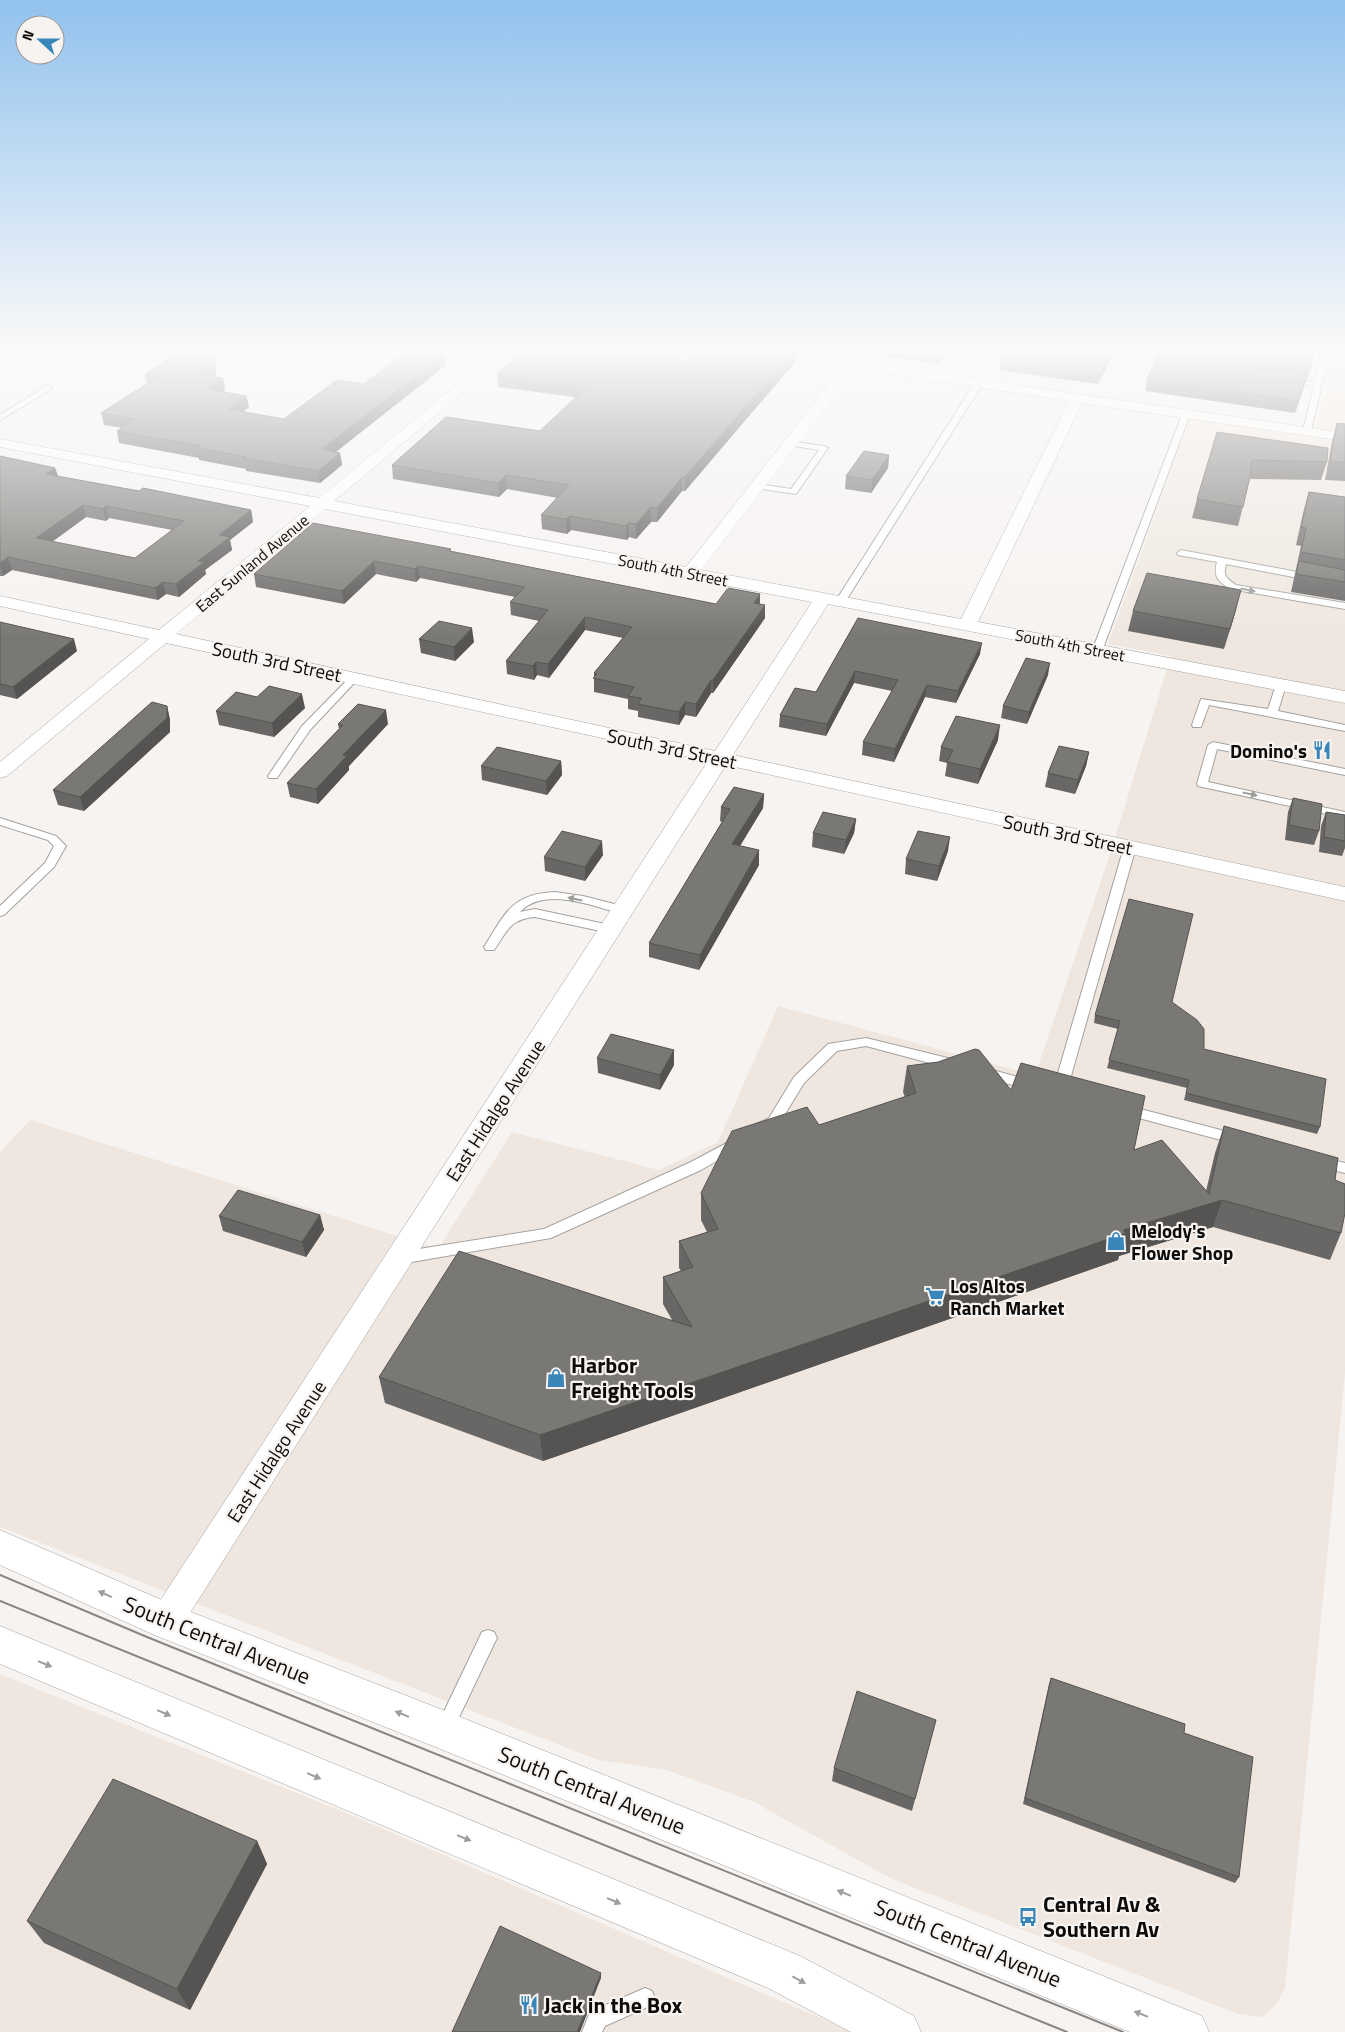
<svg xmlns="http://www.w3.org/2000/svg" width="1345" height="2032" font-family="'Titillium Web',sans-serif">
<rect width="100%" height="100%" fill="#f6f3f1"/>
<!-- built -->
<g fill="#efe7df">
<polygon points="1336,354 1345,354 1345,1373 1285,1989 1276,2004 1263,2017 1238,2014 892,1879 754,1802 667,1770 598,1760 0,1527 0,1152 30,1120 438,1249 512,1132 659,1170 718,1142 778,1006 1035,1075 1110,854 1171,656 1108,644 1190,419 1312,438"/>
<polygon points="0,1674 344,1812 853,2032 0,2032"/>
</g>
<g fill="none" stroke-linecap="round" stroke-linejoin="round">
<!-- lane casing -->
<g stroke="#a4a29f" stroke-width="2">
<g id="lane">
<polygon points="655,354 679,354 672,358"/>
<polygon points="1087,354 1103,354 1170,363 1174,365 1170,367 1091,356"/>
<polygon points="1321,354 1329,354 1311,431 1307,433 1303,431 1314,386 1285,381 1289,379 1315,382"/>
<polygon points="976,381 983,383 845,602 840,605 837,604 835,602"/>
<polygon points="46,386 53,388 0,420 0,415"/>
<polygon points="1183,412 1190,414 1102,651 1100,653 1094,653 1092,651"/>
<polygon points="788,441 824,446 828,448 796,494 755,488 755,484 758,484 791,489 819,450 788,445"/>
<path d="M1181 550 1345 581V587L1226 564C1223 576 1226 578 1236 585L1345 603V609L1230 589C1218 581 1213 577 1217 562L1178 555 1177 553Z"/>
<polygon points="354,675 359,678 357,680 310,730 277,778 269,778 268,776 302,726 351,676"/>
<polygon points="1281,682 1286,685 1278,711 1345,725 1345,731 1209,705 1201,727 1193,727 1192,725 1201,699 1268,709 1276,685"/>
<polygon points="1213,742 1345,769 1345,775 1217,749 1208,782 1345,812 1345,818 1198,786 1197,784 1208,745"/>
<polygon points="0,818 56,836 66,846 54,867 4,915 0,916 0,906 45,863 54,846 48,840 0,825"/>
<polygon points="1130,844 1136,847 1067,1090 1065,1093 1055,1093 1053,1090 1124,847"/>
<path d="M555 892 583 896 626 907 628 910 622 914C592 906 545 886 520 912L535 909 610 925 616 929 610 933 535 917C510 919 507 931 494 950H486L484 947C505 914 511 894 555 892Z"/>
<polygon points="866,1038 956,1060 961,1062 962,1065 961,1068 956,1070 866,1046 837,1051 804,1083 779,1124 764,1131 759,1129 757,1126 759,1123 769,1118 794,1077 828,1044"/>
<polygon points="985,1068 1036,1082 1038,1085 1036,1088 1031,1090 980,1076 979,1073 980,1070"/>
<polygon points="1125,1105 1236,1134 1241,1135 1243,1139 1241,1143 1236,1144 1120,1113 1118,1110 1120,1107"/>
<polygon points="736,1138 741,1139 743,1143 741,1147 701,1170 551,1238 400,1264 395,1262 393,1258 395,1254 400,1252 544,1229 691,1162"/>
<polygon points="1321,1157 1345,1163 1345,1173 1316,1166 1314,1162 1316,1158"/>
<polygon points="488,1630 494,1632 497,1638 494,1644 451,1734 445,1737 439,1734 436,1728 439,1722 482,1632"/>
<polygon points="645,1988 652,1991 655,1998 652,2005 605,2026 602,2032 582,2032 590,2012"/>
</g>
</g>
<!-- street casing -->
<g stroke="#a4a29f" stroke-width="1">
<path id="street" d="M494 354H509L334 501 686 567 842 367 780 358 775 357 774 354H805L957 376 971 354H983L969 378 1345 433V441L1082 403 978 622 1345 691V703L828 604 733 755 1345 887V901L726 765 178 1632 166 1637 154 1632 149 1621 154 1610 708 761 166 643 7 776 0 778V762L149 639 0 606V596L159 630 310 506 0 447V439L319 498ZM855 369 1069 401 961 619 701 570ZM325 509 812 602 715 751 176 634Z"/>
</g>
<!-- secondary casing -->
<g stroke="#a4a29f" stroke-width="1">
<g id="secondary">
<polygon points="0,1530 178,1607 443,1710 1202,2016 1209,2032 1130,2032 443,1750 152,1634 0,1565"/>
<polygon points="0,1626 800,1956 914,2016 921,2032 851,2032 768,1988 0,1664"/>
</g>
</g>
<!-- lane -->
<use href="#lane" fill="#fff" fill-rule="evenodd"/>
<!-- street -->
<use href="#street" fill="#fff" fill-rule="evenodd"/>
<!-- secondary -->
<use href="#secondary" fill="#fff" fill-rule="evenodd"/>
<!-- tram -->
<g stroke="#888684" stroke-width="2">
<polyline points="0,1575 147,1637 1123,2032"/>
<polyline points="0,1601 1067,2032"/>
</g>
</g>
<!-- wall -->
<g fill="#696765" fill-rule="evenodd">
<polygon points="868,354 944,354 937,364"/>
<polygon points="1160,354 1314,354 1312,363 1295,413 1145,391 1147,379"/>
<polygon points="214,355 216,366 215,367 216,375 213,377 223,378 225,390 222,392 246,396 249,407 243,412 284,419 364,384 446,365 336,452 340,453 342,465 320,483 246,471 246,469 199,460 199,458 119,443 117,431 122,428 104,425 101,413 147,384 145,374"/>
<polygon points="667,358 689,361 795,362 685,491 682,491 657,522 651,522 636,539 629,537 627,540 571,530 567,534 542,529 541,515 558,498 507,489 499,497 393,479 392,465 540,431 574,399 574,397 498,387 497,373"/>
<polygon points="1000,359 1110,360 1098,384 999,370"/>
<polygon points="1337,423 1345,424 1345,481 1325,480 1332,441"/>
<polygon points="1217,432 1327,462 1321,480 1250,479 1238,526 1192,518 1197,499"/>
<polygon points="889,455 888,468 871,493 845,489 846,476"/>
<path d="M0 456 55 468 58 476 139 491 251 510 253 522 230 540 232 550 205 570 206 574 179 597 166 594 158 600 12 570 3 576H0ZM86 517 106 521 109 518 172 530 135 558 52 542Z"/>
<polygon points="1309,492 1345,497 1345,601 1291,592 1301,546 1296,545 1304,509"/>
<polygon points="451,549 451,551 716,604 760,594 760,604 765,605 765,618 713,693 711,693 696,717 685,715 679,725 638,717 638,711 628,709 628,699 594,692 594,673 623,638 585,630 549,678 537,675 534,680 507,674 506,661 539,621 511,615 510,602 515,597 420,578 416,582 376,574 344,604 256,587 254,574"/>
<polygon points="1236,610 1224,649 1128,631 1133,611"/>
<polygon points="858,618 980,654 956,703 925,697 894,762 862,755 863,742 892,691 854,683 826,736 779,727 780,715 816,692"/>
<polygon points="0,622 77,651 17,699 0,695"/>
<polygon points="419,639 474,642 455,661 421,653"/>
<polygon points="1048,675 1027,724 1001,718 1003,706"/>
<polygon points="257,697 305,708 274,737 219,725 216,711"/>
<polygon points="167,706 170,720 170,732 84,811 58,805 53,790"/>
<polygon points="338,724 388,724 349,766 349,770 318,804 290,797 287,783 339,729"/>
<polygon points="998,740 978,784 945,776 947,763 939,761 941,747"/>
<polygon points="1089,752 1086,766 1075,794 1045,787 1048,773"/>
<polygon points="561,761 562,775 547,795 482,780 481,766"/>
<polygon points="764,794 763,808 740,846 759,865 699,970 649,957 649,943 722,822 720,821 721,807"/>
<polygon points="1293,798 1319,831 1314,845 1285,840 1288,812"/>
<polygon points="1326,812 1345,815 1345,848 1342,856 1319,852 1321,826"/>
<polygon points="856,819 854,833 844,854 812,847 813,833"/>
<polygon points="948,851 937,881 905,874 906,859"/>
<polygon points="603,855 585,881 545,871 544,857"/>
<polygon points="1172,1002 1204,1049 1320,1127 1317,1134 1184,1100 1187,1088 1107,1068 1118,1029 1094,1023 1095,1015"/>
<polygon points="597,1058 674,1065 660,1090 598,1073"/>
<polygon points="907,1066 1011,1090 1134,1150 1206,1191 1215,1153 1224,1126 1335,1180 1341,1233 1330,1260 1213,1227 1119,1256 1118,1260 543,1461 385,1403 379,1377 672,1320 663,1304 663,1277 681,1271 679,1268 679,1241 707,1232 701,1220 701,1193 819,1125 905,1097 903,1092"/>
<polygon points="320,1215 324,1230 306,1257 223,1231 219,1216"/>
<polygon points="1051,1678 1184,1733 1239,1877 1235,1883 1023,1804 1049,1684"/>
<polygon points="936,1720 912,1811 832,1781 834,1768"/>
<polygon points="257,1841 267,1864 190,2010 44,1943 27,1921"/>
</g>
<!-- shaded-wall -->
<g fill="#555452">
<polygon points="445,354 446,365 324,461 322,449"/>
<polygon points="791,354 795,354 795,362 685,491 685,477"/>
<polygon points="939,354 944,354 937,364"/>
<polygon points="1110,354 1111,354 1110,360 1098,384 1100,373"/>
<polygon points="1315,354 1312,363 1306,379 1309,368"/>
<polygon points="214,355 216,366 215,367 216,375 200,385 197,374 203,361"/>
<polygon points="1307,375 1304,387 1295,413 1298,401"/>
<polygon points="223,378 225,390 209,401 207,389"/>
<polygon points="246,396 249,407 230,421 228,409"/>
<polygon points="340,453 342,465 320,483 318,471"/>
<polygon points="889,455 888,468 871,493 872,480"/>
<polygon points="55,468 59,479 46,474"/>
<polygon points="506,475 507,489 499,497 498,483"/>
<polygon points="682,477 682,491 657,522 657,508"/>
<polygon points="83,505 86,517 39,551 36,538"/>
<polygon points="106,506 109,518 106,521 103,509"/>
<polygon points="651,507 651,522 636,539 636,524"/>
<polygon points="251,510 253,522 230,540 232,550 205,570 206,574 179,597 176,584 198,561 219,535"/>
<polygon points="570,516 571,530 567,534 566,519"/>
<polygon points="628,523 629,537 627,540 626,526"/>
<polygon points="8,557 12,570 3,576 0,566 0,563"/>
<polygon points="374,561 376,574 344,604 342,591"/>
<polygon points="418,566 420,578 416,582 415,569"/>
<polygon points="163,582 166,594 158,600 155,588"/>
<polygon points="1241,590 1236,610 1224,649 1230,629"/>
<polygon points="760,594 760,607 754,603"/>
<polygon points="765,605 765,618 713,693 713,680"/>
<polygon points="585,617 585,630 549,678 548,664"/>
<polygon points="472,628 474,642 455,661 454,647"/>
<polygon points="74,639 77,651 17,699 13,687"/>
<polygon points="982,643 980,654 956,703 958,691"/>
<polygon points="536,662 537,675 534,680 533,666"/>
<polygon points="1050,663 1048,675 1027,724 1029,712"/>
<polygon points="855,671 854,683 826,736 827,724"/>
<polygon points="711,680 711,693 696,717 696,704"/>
<polygon points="927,685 925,697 894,762 895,749"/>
<polygon points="302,694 305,708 274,737 272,723"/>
<polygon points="685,702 685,715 679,725 679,712"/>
<polygon points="167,706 170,720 170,732 84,811 80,797"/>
<polygon points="386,710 388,724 349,766 349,770 318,804 316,789 343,755"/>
<polygon points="1000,725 998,740 978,784 980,769"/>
<polygon points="1089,752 1086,766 1075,794 1078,780"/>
<polygon points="561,761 562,775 547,795 546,781"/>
<polygon points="764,794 763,808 732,859 732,844"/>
<polygon points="856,819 854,833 844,854 846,840"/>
<polygon points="950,837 948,851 937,881 939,866"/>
<polygon points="602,841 603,855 585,881 585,867"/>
<polygon points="759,850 759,865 699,970 700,955"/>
<polygon points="674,1050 674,1065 660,1090 660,1075"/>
<polygon points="1222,1200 1213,1227 1119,1256 1118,1260 543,1461 540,1435 1123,1230"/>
<polygon points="320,1215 324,1230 306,1257 302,1242"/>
<polygon points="257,1841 267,1864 190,2010 177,1989"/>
<polygon points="601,1973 601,1978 580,2032 577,2032"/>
</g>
<!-- building -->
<g fill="#7a7875" stroke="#555452" fill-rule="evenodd">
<polygon points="178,354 208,354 214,355 203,361 214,363 197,374 223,378 207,389 246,396 228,409 284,419 337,380 364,384 403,354 445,354 322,449 340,453 318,471 244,458 246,457 197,448 200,446 117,431 135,419 101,413 159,376 145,374"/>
<polygon points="521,354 662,354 667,358 689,361 697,354 791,354 685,477 682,477 657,508 651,507 636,524 628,523 626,526 570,516 566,519 541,515 569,485 506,475 498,483 392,465 446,417 540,431 586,388 574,386 576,384 497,373"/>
<polygon points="1004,354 1110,354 1100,373 1000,359"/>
<polygon points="1202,354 1314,354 1309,368"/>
<polygon points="1158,355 1307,375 1298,401 1147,379"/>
<polygon points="1337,423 1345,424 1345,462 1330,462"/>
<polygon points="1217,432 1328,448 1327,462 1252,460 1250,476 1243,507 1197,499"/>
<polygon points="864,451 889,455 872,480 846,476"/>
<path d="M0 456 55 468 46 474 139 491 143 488 251 510 219 535 230 537 198 561 204 562 176 584 163 582 155 588 8 557 0 563ZM83 505 103 509 106 506 184 521 135 558 36 538Z"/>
<polygon points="1309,492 1345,497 1345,560 1301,552 1306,528 1301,527"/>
<polygon points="313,523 451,549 449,551 716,604 728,588 760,594 754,603 765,605 713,680 711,680 696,704 685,702 679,712 638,704 641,698 628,696 634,687 593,678 597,674 594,673 632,627 585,617 548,664 536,662 533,666 506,661 548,610 510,602 525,587 418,566 415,569 374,561 342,591 254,574"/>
<polygon points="1299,561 1345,570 1345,582 1296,574"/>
<polygon points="1147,573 1241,590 1230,629 1133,611"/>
<polygon points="858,618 982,643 958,691 927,685 895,749 863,742 898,680 855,671 827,724 780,715 795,688 816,692"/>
<polygon points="439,621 472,628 454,647 419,639"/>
<polygon points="0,622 74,639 13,687 0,684"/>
<polygon points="1026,658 1050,663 1029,712 1003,706"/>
<polygon points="269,686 302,694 272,723 216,711 236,692 257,697"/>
<polygon points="152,702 167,706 167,718 80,797 53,790"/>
<polygon points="358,704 386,710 343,755 347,756 316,789 287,783 343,725 338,724"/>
<polygon points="956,716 1000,725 980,769 947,762 953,750 941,747"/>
<polygon points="1059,746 1089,752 1078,780 1048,773"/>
<polygon points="497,747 561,761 546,781 481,766"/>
<polygon points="734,787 764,794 732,844 759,850 700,955 649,943 730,809 721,807"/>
<polygon points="1293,798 1322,804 1319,831 1289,825"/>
<polygon points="823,812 856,819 846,840 813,833"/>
<polygon points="1326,812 1345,815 1345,841 1324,837"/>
<polygon points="562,831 602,841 585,867 544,857"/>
<polygon points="918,831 950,837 939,866 906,859"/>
<polygon points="1129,899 1193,914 1172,1002 1197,1020 1204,1029 1204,1049 1326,1079 1320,1127 1186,1093 1189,1080 1109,1060 1120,1021 1095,1015"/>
<polygon points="611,1034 674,1050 660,1075 597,1058"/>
<polygon points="975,1049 979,1050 1011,1090 1021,1063 1145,1096 1134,1150 1162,1140 1209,1194 1224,1126 1338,1158 1335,1180 1345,1184 1345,1213 1341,1233 1222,1200 1123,1230 1126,1233 540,1435 379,1377 459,1251 692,1327 663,1277 693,1267 679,1241 718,1229 701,1193 732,1131 807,1107 819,1125 916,1093 907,1066 938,1062"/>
<polygon points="238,1190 320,1215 302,1242 219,1216"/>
<polygon points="1051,1678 1185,1724 1184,1733 1253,1757 1239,1877 1025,1798"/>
<polygon points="857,1691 936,1720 915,1799 834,1768"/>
<polygon points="113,1779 257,1841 177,1989 27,1921"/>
<polygon points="500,1926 601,1973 577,2032 452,2032"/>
</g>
<!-- one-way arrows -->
<defs><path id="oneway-solid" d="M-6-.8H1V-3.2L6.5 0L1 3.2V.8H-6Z" transform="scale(1.25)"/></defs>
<g fill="#9e9e9d">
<use href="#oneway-solid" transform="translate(1248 590) rotate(12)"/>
<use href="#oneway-solid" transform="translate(1250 794) rotate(12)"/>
<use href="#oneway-solid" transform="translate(575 899) rotate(-168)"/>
<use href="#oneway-solid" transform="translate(105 1594) rotate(-156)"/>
<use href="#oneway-solid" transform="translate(45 1664) rotate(22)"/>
<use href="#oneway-solid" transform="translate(164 1713) rotate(23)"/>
<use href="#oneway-solid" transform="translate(402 1714) rotate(-158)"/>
<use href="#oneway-solid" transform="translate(314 1776) rotate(23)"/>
<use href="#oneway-solid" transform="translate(464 1838) rotate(22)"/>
<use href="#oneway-solid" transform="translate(844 1893) rotate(-158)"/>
<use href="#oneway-solid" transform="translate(614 1901) rotate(23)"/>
<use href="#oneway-solid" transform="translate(799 1980) rotate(28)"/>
<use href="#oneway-solid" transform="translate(1141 2014) rotate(-158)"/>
</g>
<!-- sky -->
<linearGradient id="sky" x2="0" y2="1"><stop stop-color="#91c2ee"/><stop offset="0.55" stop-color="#fbfaf9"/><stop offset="1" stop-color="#fbfaf9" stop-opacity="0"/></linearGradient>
<rect width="1345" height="638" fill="url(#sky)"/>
<!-- icons -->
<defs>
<g id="restaurant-bare" transform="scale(1.5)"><path d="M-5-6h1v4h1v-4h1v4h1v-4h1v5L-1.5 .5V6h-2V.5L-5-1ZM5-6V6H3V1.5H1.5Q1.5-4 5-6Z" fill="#3987ba" stroke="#f6f3f1" stroke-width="2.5" paint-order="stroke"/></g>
<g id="shop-bare" transform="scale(1.5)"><path d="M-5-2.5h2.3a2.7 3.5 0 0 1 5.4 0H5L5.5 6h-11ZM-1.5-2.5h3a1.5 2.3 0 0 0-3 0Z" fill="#3987ba" stroke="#f6f3f1" stroke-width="2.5" paint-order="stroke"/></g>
<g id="supermarket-bare" transform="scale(1.5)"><path d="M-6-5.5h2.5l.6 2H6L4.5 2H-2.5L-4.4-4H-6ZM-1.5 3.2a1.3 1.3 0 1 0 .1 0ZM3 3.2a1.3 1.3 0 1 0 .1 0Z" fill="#3987ba" stroke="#f6f3f1" stroke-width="2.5" paint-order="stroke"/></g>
<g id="bus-bare" transform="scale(1.5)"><path d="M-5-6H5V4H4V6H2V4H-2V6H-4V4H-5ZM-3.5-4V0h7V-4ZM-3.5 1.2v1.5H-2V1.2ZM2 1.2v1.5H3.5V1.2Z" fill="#3987ba" stroke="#f6f3f1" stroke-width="2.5" paint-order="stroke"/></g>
</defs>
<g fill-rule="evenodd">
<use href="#restaurant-bare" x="1322" y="750"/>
<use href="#shop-bare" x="1116" y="1241"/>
<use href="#supermarket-bare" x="935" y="1296"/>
<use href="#shop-bare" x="556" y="1378"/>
<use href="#bus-bare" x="1028" y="1917"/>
<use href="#restaurant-bare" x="529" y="2005"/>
</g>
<g text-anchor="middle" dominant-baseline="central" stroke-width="4.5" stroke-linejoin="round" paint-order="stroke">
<!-- far-street labels -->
<g font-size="16" fill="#0d0c0b" stroke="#f6f3f1">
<text transform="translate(252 563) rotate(-40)">East Sunland Avenue</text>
<text transform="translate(673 570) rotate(11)">South 4th Street</text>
<text transform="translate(1070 645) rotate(11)">South 4th Street</text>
</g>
<!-- street labels -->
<g font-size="19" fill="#0d0c0b" stroke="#f6f3f1">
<text transform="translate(277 661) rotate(12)">South 3rd Street</text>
<text transform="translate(672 748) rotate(12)">South 3rd Street</text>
<text transform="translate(1068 834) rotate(12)">South 3rd Street</text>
<text transform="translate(495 1110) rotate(-57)">East Hidalgo Avenue</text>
<text transform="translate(276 1451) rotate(-57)">East Hidalgo Avenue</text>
</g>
<!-- poi labels -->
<g font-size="19" font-weight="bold" fill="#0d0c0b" stroke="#f6f3f1" text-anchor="start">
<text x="1307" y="750" text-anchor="end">Domino's</text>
<text x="1131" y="1230">Melody's<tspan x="1131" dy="22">Flower Shop</tspan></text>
<text x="950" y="1285">Los Altos<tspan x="950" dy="22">Ranch Market</tspan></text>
</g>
<!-- near-poi labels -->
<g font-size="22" font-weight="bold" fill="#0d0c0b" stroke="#f6f3f1" text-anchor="start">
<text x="571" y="1365">Harbor<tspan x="571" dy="25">Freight Tools</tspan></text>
<text x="1043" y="1904">Central Av &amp;<tspan x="1043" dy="25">Southern Av</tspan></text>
<text x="544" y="2005">Jack in the Box</text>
</g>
<!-- near-street labels -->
<g font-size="22" fill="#0d0c0b" stroke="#f6f3f1">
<text transform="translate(217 1640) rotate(22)">South Central Avenue</text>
<text transform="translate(592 1790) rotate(22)">South Central Avenue</text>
<text transform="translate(968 1943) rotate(22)">South Central Avenue</text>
</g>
</g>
<!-- north arrow -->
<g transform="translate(40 40) rotate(291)"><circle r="24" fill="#f6f3f1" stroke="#999795"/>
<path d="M0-4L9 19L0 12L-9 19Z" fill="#3987ba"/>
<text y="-8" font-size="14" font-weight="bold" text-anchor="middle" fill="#0d0c0b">N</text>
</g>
</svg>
